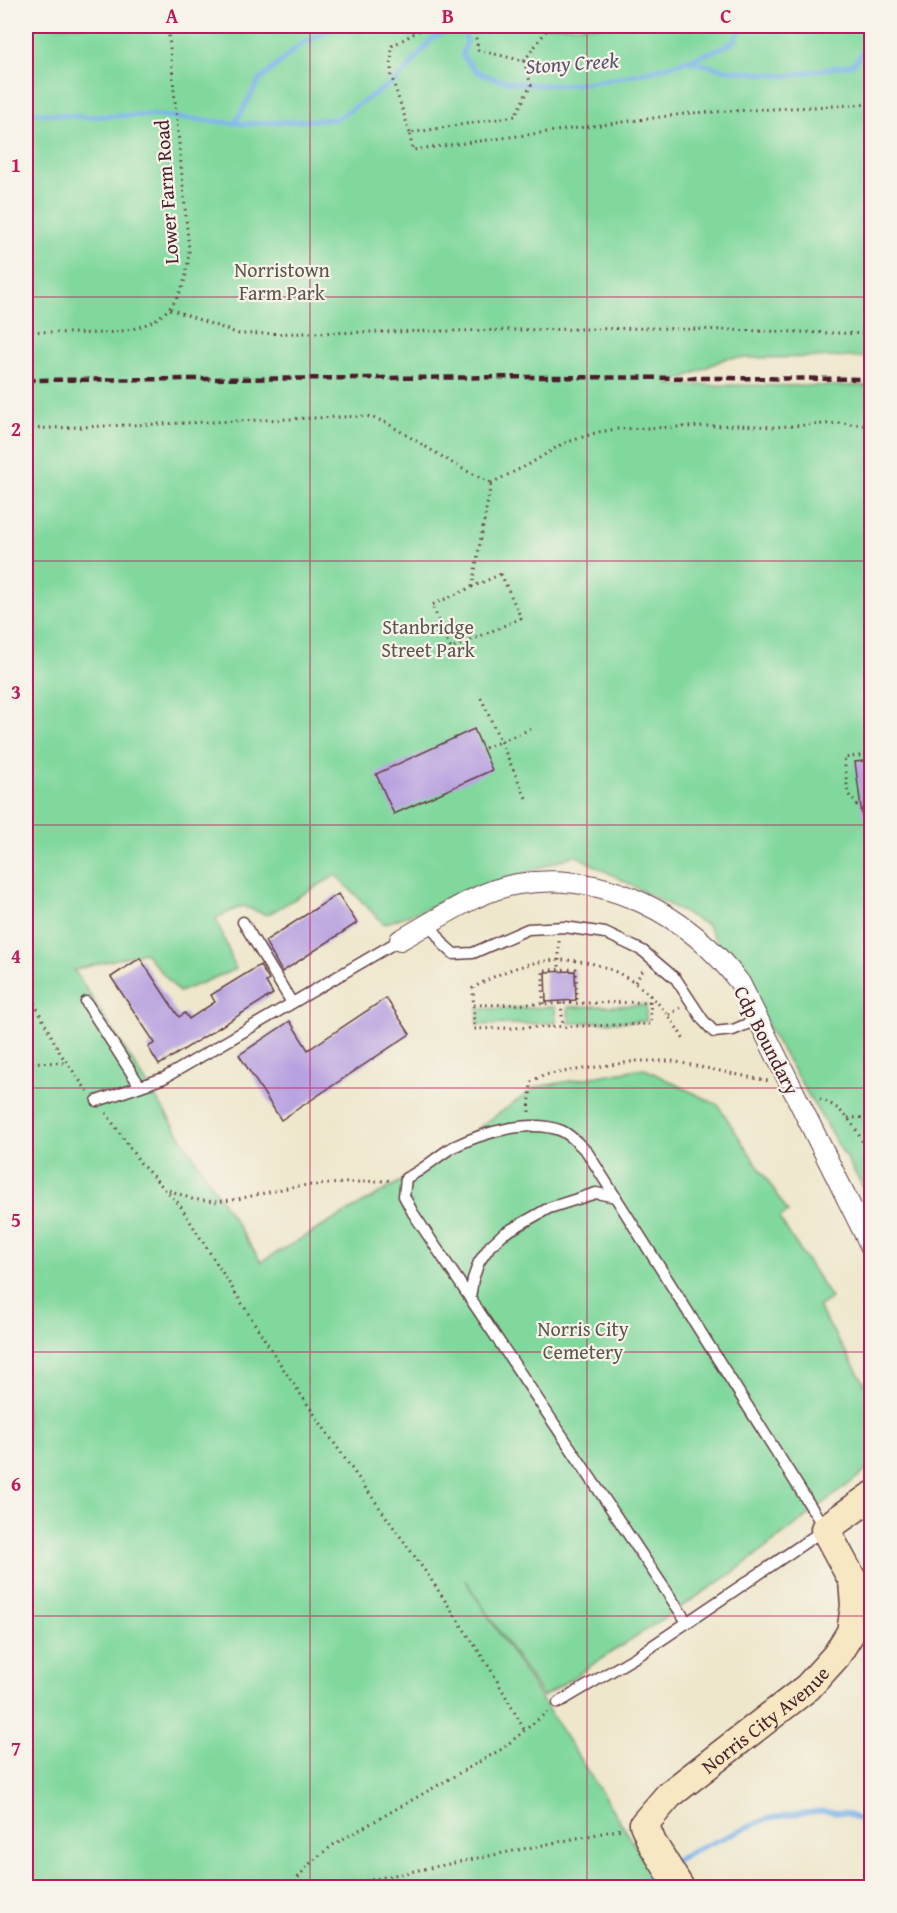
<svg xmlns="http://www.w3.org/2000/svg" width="897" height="1913" font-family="'Gentium Book Plus',serif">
<rect width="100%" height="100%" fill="#f7f3e8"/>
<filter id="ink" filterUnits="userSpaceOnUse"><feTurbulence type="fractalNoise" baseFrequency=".0167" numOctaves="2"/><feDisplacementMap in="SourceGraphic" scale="12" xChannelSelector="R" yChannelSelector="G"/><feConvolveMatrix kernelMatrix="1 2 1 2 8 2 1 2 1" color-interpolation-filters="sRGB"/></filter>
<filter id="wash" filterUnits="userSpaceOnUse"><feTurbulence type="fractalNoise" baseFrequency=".008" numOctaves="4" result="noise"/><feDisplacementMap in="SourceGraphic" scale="24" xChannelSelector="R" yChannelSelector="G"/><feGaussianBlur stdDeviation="1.35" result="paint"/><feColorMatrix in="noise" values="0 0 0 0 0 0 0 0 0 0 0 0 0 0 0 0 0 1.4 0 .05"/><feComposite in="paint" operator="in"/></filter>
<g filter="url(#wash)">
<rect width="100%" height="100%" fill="#eee7cc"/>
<!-- green -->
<g fill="#80d89d" stroke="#657c64" stroke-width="1.5">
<polygon points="26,26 871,26 871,357 726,358 669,385 871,386 871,1200 707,925 575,855 384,924 336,875 267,915 242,906 216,918 236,969 179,992 144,952 74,970 261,1262 406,1178 537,1087 643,1068 718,1105 788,1212 779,1218 831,1298 818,1307 871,1394 871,1467 730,1575 543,1697 465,1580 662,1887 26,1888"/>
<polygon points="646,1005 646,1021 569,1023 568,1007"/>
<polygon points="555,1007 556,1023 478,1025 478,1009"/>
</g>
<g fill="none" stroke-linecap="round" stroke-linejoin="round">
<!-- stream -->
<g stroke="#78b2e9" stroke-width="5">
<path d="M460 26 467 41 462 55C467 60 472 69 478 72 541 103 673 72 734 42L741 26"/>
<polyline points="688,61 727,70 787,76 853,64 872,41"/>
<polyline points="26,112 84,117 149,115 244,124 336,119 401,77 433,38 453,26"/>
<polyline points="235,123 259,81 300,45 337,26"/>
<polyline points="673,1862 691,1852 769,1818 820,1811 845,1813 872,1825"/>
<polyline points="632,1888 660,1870"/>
</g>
</g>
<g id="blocks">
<!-- building -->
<g fill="#b8a1e0">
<polygon points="474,729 492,770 394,814 376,774"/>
<polygon points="872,760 872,814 862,815 855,762"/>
<polygon points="338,894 357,923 282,972 265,941"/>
<polygon points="140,958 179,1017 185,1013 189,1019 215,1002 211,995 260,965 269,980 266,982 273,994 159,1065 148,1047 155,1043 111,977"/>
<polygon points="575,971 576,1000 546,1002 545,972"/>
<polygon points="386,998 410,1034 281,1120 239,1055 290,1021 308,1050"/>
</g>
</g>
</g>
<g filter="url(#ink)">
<use href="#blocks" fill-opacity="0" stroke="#633d43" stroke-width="1.5"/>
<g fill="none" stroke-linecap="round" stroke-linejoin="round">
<!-- lane casing -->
<g stroke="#633d43" stroke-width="13">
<g id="lane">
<polyline points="243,922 292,1003"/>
<polyline points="430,924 444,945 454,954 473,953 528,929 565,927 605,933 643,951 676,979 703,1020 714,1032 733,1030 759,1019"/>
<polyline points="86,1002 140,1086"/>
<polyline points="97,1101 164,1078 400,940"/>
<polyline points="470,1298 473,1279 479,1262 490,1246 503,1234 549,1208 596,1193 616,1197"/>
<path d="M558 1703 642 1653 825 1529 587 1152C580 1145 571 1135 562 1131 531 1118 482 1133 453 1147 437 1156 424 1170 406 1178L404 1196 413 1213 687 1622"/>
</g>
</g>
<!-- street casing -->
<g stroke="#633d43" stroke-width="22">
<path id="street" d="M400 940C435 921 478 890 518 884 605 870 689 915 740 983L872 1249"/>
</g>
<!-- secondary casing -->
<g stroke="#633d43" stroke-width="31">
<g id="secondary">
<path id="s1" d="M680 1888 652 1843 644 1824 669 1795 808 1687 836 1656 851 1632 855 1606 853 1581 825 1529 872 1496"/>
</g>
</g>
<!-- path -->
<g stroke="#633d43" stroke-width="3" stroke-dasharray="1.5 4.5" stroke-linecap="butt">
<polyline points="474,26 478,50 524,61"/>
<polyline points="524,61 531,85 515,116 410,133 412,150 691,113 872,104"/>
<polyline points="524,61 547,30 566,30 566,26"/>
<polyline points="410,133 391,75 392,46 427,26"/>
<polyline points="170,309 239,334 654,328 872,334"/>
<path d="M26 331C97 333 185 350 189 250L168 26"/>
<polyline points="26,429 367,416 385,422 459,467 491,483"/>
<polyline points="491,483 528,465 562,444 598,432 618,429 740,425 773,427 841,423 872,426"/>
<polygon points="501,574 521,618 451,649 432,605"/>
<polyline points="472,587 491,483"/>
<polyline points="481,698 526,798"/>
<polyline points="485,748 531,729"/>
<polyline points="872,754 844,758 848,794 872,824"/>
<polyline points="559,941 559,969"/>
<polyline points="635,982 644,969"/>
<polyline points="26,987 60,1053 88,1092"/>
<path d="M650 995 651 1024 474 1029 473 988C555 938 637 955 684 1040"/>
<polyline points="561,1003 563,1027"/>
<polyline points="543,1004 543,970 576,969 577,1003"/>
<polyline points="474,1005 650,1002"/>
<polyline points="669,1015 680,1008"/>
<polyline points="26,1062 66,1063"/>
<path d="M820 1099C850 1110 858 1134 872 1160"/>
<polyline points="529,1112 531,1082 543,1075 637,1061 672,1061 768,1081"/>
<polyline points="106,1113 141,1164 179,1204 286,1373 352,1469 430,1578 491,1670 525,1731"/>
<polyline points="848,1118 872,1117"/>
<polyline points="169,1190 192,1199 215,1202 238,1199 296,1186 393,1180"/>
<path d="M292 1888C303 1867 318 1856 336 1843L502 1749 547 1712"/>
<polyline points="330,1888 622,1829"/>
</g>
<!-- lane -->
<use href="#lane" stroke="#fff" stroke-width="10"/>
<!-- street -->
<use href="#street" stroke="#fff" stroke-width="20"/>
<!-- secondary -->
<use href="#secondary" stroke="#f7e8c3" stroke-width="28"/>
<!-- rail -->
<polyline stroke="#4a1f2b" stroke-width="4.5" stroke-dasharray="9 4.5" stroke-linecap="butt" points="26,380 543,377 872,379"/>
</g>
</g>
<!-- grid -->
<path fill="none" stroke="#c2185b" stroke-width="1.5" stroke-opacity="0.55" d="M310 26V1888M587 26V1888M26 297H872M26 561H872M26 825H872M26 1088H872M26 1352H872M26 1616H872"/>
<g text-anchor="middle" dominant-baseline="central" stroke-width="4.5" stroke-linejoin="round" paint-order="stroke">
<!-- street labels -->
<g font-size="20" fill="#4a1f2b" stroke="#f7f3e8">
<text transform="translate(166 192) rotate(-94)">Lower Farm Road</text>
<text transform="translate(767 1040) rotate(63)">Cdp Boundary</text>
<text stroke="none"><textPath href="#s1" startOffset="234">Norris City Avenue</textPath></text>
</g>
<!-- park labels -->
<g font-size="20" fill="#5a564d" stroke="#f7f3e8">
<text x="282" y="269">Norristown<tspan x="282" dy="23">Farm Park</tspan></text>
<text x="428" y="626">Stanbridge<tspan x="428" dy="23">Street Park</tspan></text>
<text x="583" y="1328">Norris City<tspan x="583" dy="23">Cemetery</tspan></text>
</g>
<!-- water labels -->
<g font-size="21" font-style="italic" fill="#5a526e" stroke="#f7f3e8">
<text transform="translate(572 63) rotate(-4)">Stony Creek</text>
</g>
</g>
<!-- margin -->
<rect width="897" height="1913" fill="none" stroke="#f7f3e8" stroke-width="66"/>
<rect x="33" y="33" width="831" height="1847" fill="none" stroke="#c2185b" stroke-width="2"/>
<g font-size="20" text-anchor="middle" font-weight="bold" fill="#c2185b">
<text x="172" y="23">A</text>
<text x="448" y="23">B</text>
<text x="726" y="23">C</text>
<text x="16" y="172">1</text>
<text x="16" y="436">2</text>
<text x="16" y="699">3</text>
<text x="16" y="963">4</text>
<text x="16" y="1227">5</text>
<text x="16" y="1491">6</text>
<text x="16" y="1755">7</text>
</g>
</svg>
